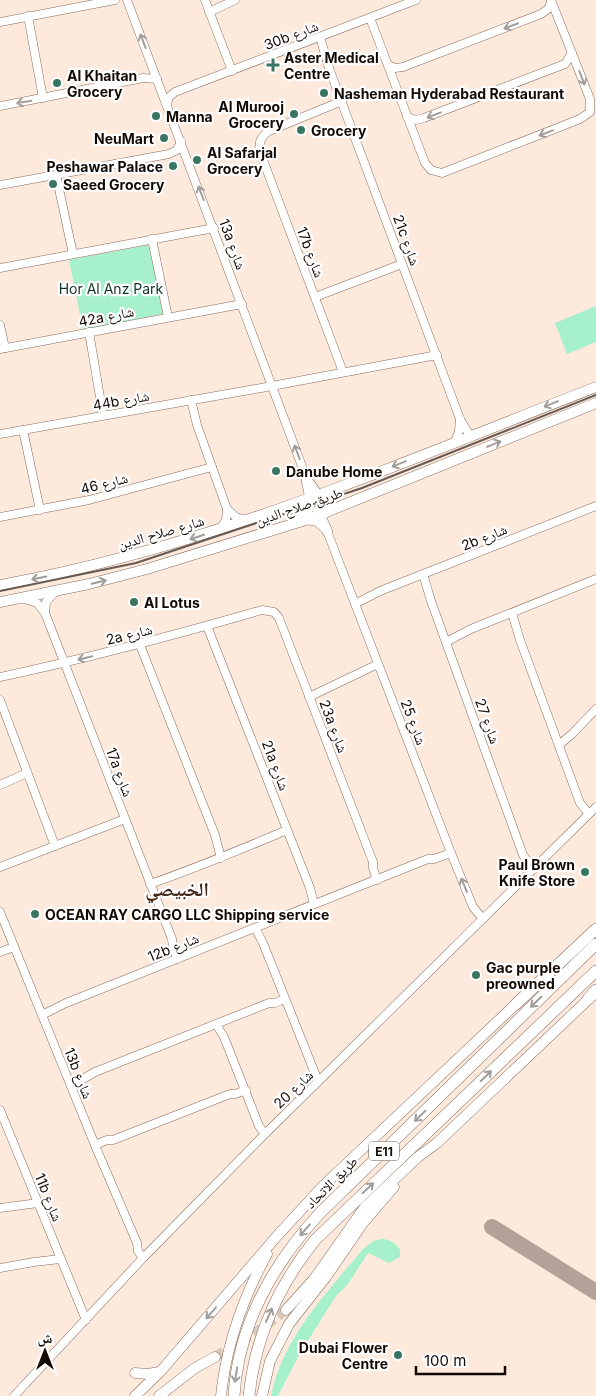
<svg xmlns="http://www.w3.org/2000/svg" width="596" height="1396" font-family="Inter,'Noto Naskh Arabic',sans-serif">
<rect width="100%" height="100%" fill="#feeadd"/>
<!-- green -->
<g fill="#a7f0cc">
<polygon points="148,245 166,313 83,330 69,260"/>
<polygon points="596,306 596,342 567,354 555,323"/>
<path d="M381 1239C390 1239 396 1243 400 1250V1257L389 1263 368 1253 348 1284 336 1296 299 1355 278 1396H271C283 1337 326 1294 363 1249L373 1241Z"/>
</g>
<g fill="none" stroke-linecap="round" stroke-linejoin="round">
<!-- taxiway -->
<polyline stroke="#b3a297" stroke-width="16" points="492,1227 596,1292"/>
<!-- major-tunnel -->
<polyline stroke="#dbc8bc" stroke-width="10" stroke-dasharray="10 5" stroke-linecap="butt" points="215,1357 264,1327 286,1310"/>
<!-- minor casing -->
<g stroke="#876b58" stroke-width="9">
<g id="minor">
<polyline points="127,0 306,477 319,495"/>
<polyline points="205,0 232,71"/>
<polyline points="209,12 235,0"/>
<polyline points="28,16 43,98"/>
<polyline points="370,18 425,163 431,170 442,173 580,119 590,112 590,99 551,0"/>
<polyline points="0,22 115,0"/>
<polyline points="320,37 330,71 460,419 470,436"/>
<polyline points="388,65 395,68 403,67 541,14 548,9 551,2"/>
<path d="M342 101 269 131C261 136 258 143 260 152L343 372"/>
<polyline points="167,104 169,97 175,92 416,0"/>
<polyline points="0,106 143,78 157,79"/>
<polyline points="407,117 416,120 424,118 565,64 572,53"/>
<polyline points="56,175 73,254"/>
<polyline points="0,185 169,154 177,150 181,141"/>
<polyline points="152,239 168,317"/>
<polyline points="0,268 214,228"/>
<polyline points="315,297 402,264"/>
<polyline points="0,325 5,348"/>
<polyline points="89,332 103,415"/>
<polyline points="0,349 242,304"/>
<polyline points="191,400 197,425 227,509 236,517 246,520"/>
<polyline points="23,430 40,510"/>
<polyline points="0,434 261,388 437,355"/>
<polyline points="455,442 459,431 460,419"/>
<polyline points="0,517 89,500 212,467"/>
<polyline points="307,520 317,522 327,531 451,853 473,907 483,919"/>
<polyline points="220,529 226,520 227,509"/>
<polyline points="423,574 431,601 523,855 534,869"/>
<polyline points="24,599 37,603 45,613 172,939 173,947 177,959"/>
<polyline points="355,604 380,591 596,506"/>
<polyline points="45,613 46,602 56,591"/>
<polyline points="512,613 520,640 580,803 589,814"/>
<polyline points="207,626 310,888 314,904"/>
<polyline points="446,642 471,629 596,579"/>
<polyline points="140,645 215,835 221,858"/>
<path d="M0 677C89 658 175 635 262 610L274 612 279 618 373 862V868L377 880"/>
<polyline points="309,697 378,664"/>
<polyline points="0,700 55,846"/>
<polyline points="559,745 572,734 596,709"/>
<polyline points="0,785 27,773"/>
<polyline points="0,867 125,819"/>
<path d="M150 884C197 868 242 849 287 830"/>
<polyline points="0,912 97,1150 137,1243 138,1251 143,1258"/>
<polyline points="255,928 263,943 318,1081"/>
<polyline points="0,952 14,947"/>
<polyline points="42,1015 66,1003 428,859 434,859 451,853"/>
<polyline points="216,1024 224,1037 259,1126 265,1134"/>
<polyline points="71,1086 95,1072 269,1003 275,1003 284,999"/>
<polyline points="0,1110 86,1320"/>
<polyline points="95,1145 107,1140 113,1140 230,1094 235,1094 246,1090"/>
<polyline points="0,1208 38,1203"/>
<polyline points="0,1268 34,1262 60,1259"/>
<polyline points="14,1396 143,1258 265,1134 596,807"/>
</g>
</g>
<!-- major casing -->
<g stroke="#876b58" stroke-width="11">
<g id="major">
<polyline points="318,511 327,531"/>
<path d="M295 518C318 511 309 495 306 477"/>
<path d="M0 585C207 548 401 463 596 387"/>
<polyline points="0,602 89,584 147,569 309,519 596,403"/>
<polyline points="286,1310 314,1279 365,1207 418,1157 437,1143 593,995"/>
<polyline points="135,1373 148,1374 159,1372"/>
<polyline points="135,1396 160,1372 277,1236 323,1186 516,1004"/>
<polyline points="159,1396 195,1368 215,1357"/>
<path d="M221 1396C226 1346 243 1298 267 1254"/>
<polyline points="262,1396 270,1361 289,1324 326,1277 363,1223 394,1187"/>
</g>
</g>
<!-- highway casing -->
<g stroke="#876b58" stroke-width="12">
<g id="highway">
<polyline points="588,999 596,990"/>
<polyline points="516,1004 596,929"/>
<path d="M234 1396C238 1326 273 1264 320 1213L596 944"/>
<path d="M249 1396C255 1337 278 1286 315 1240L596 971"/>
</g>
</g>
<!-- minor -->
<use href="#minor" stroke="#fff" stroke-width="8"/>
<!-- major -->
<use href="#major" stroke="#fff" stroke-width="10"/>
<!-- highway -->
<use href="#highway" stroke="#fff" stroke-width="11"/>
<!-- rail -->
<polyline stroke="#685a51" stroke-width="2" points="0,591 136,563 362,488 596,395"/>
</g>
<!-- one-way arrows -->
<defs><path id="oneway-shaft" d="M-6 0H5M1.5-3L5.5 0L1.5 3" fill="none" stroke-width="1.6" stroke-linecap="round" stroke-linejoin="round" transform="scale(1.25)"/></defs>
<g stroke="#a19d9a">
<use href="#oneway-shaft" transform="translate(511 26) rotate(159)"/>
<use href="#oneway-shaft" transform="translate(143 41) rotate(-111)"/>
<use href="#oneway-shaft" transform="translate(582 78) rotate(69)"/>
<use href="#oneway-shaft" transform="translate(24 102) rotate(170)"/>
<use href="#oneway-shaft" transform="translate(434 115) rotate(159)"/>
<use href="#oneway-shaft" transform="translate(546 133) rotate(159)"/>
<use href="#oneway-shaft" transform="translate(201 193) rotate(-111)"/>
<use href="#oneway-shaft" transform="translate(551 404) rotate(158)"/>
<use href="#oneway-shaft" transform="translate(494 444) rotate(-22)"/>
<use href="#oneway-shaft" transform="translate(297 452) rotate(-111)"/>
<use href="#oneway-shaft" transform="translate(399 464) rotate(158)"/>
<use href="#oneway-shaft" transform="translate(197 537) rotate(162)"/>
<use href="#oneway-shaft" transform="translate(39 578) rotate(168)"/>
<use href="#oneway-shaft" transform="translate(99 582) rotate(-14)"/>
<use href="#oneway-shaft" transform="translate(85 658) rotate(166)"/>
<use href="#oneway-shaft" transform="translate(464 885) rotate(-112)"/>
<use href="#oneway-shaft" transform="translate(536 1002) rotate(136)"/>
<use href="#oneway-shaft" transform="translate(486 1076) rotate(-44)"/>
<use href="#oneway-shaft" transform="translate(420 1116) rotate(136)"/>
<use href="#oneway-shaft" transform="translate(368 1188) rotate(-44)"/>
<use href="#oneway-shaft" transform="translate(305 1230) rotate(131)"/>
<use href="#oneway-shaft" transform="translate(211 1313) rotate(131)"/>
<use href="#oneway-shaft" transform="translate(269 1315) rotate(-66)"/>
<use href="#oneway-shaft" transform="translate(236 1375) rotate(99)"/>
</g>
<!-- markers -->
<g fill="#397661" stroke="#fff" stroke-width="2">
<path d="M270.5 57.5h5v5h5v5h-5v5h-5v-5h-5v-5h5z"/>
<circle cx="57" cy="83" r="5"/>
<circle cx="324" cy="93" r="5"/>
<circle cx="294" cy="114" r="5"/>
<circle cx="156" cy="116" r="5"/>
<circle cx="301" cy="130" r="5"/>
<circle cx="164" cy="138" r="5"/>
<circle cx="197" cy="160" r="5"/>
<circle cx="173" cy="166" r="5"/>
<circle cx="53" cy="184" r="5"/>
<circle cx="276" cy="471" r="5"/>
<circle cx="134" cy="602" r="5"/>
<circle cx="585" cy="872" r="5"/>
<circle cx="35" cy="914" r="5"/>
<circle cx="476" cy="975" r="5"/>
<circle cx="398" cy="1355" r="5"/>
</g>
<g text-anchor="middle" dominant-baseline="central" stroke-width="4.5" stroke-linejoin="round" paint-order="stroke">
<!-- shield labels -->
<rect fill="#fff" stroke="#5a534f" stroke-width="1" x="369" y="1141.5" width="30" height="19" rx="4"/>
<g font-size="12" font-weight="bold" fill="#130903">
<text x="384" y="1151">E11</text>
</g>
<!-- street labels -->
<g font-size="14" fill="#130903" stroke="#fff">
<text transform="translate(291 35) rotate(-21)">30b شارع</text>
<text transform="translate(407 240) rotate(70)">21c شارع</text>
<text transform="translate(233 244) rotate(70)">13a شارع</text>
<text transform="translate(311 252) rotate(69)">17b شارع</text>
<text transform="translate(106 316) rotate(-11)">42a شارع</text>
<text transform="translate(121 400) rotate(-10)">44b شارع</text>
<text transform="translate(104 483) rotate(-14)">شارع 46</text>
<text transform="translate(299 506) rotate(-19)">طريق صلاح الدين</text>
<text transform="translate(161 532) rotate(-16)">شارع صلاح الدين</text>
<text transform="translate(484 537) rotate(-22)">2b شارع</text>
<text transform="translate(129 634) rotate(-14)">2a شارع</text>
<text transform="translate(488 721) rotate(70)">شارع 27</text>
<text transform="translate(414 722) rotate(69)">شارع 25</text>
<text transform="translate(334 726) rotate(69)">23a شارع</text>
<text transform="translate(276 765) rotate(69)">21a شارع</text>
<text transform="translate(120 772) rotate(69)">17a شارع</text>
<text transform="translate(173 947) rotate(-22)">12b شارع</text>
<text transform="translate(79 1073) rotate(68)">13b شارع</text>
<text transform="translate(293 1089) rotate(-44)">شارع 20</text>
<text transform="translate(331 1182) rotate(-45)">طريق الاتحاد</text>
<text transform="translate(49 1197) rotate(68)">11b شارع</text>
</g>
<!-- poi labels -->
<g font-size="14" font-weight="bold" fill="#130903" stroke="#fff" text-anchor="start">
<text x="284" y="57">Aster Medical<tspan x="284" dy="16">Centre</tspan></text>
<text x="67" y="75">Al Khaitan<tspan x="67" dy="16">Grocery</tspan></text>
<text x="334" y="93">Nasheman Hyderabad Restaurant</text>
<text x="284" y="106" text-anchor="end">Al Murooj<tspan x="284" dy="16">Grocery</tspan></text>
<text x="166" y="116">Manna</text>
<text x="311" y="130">Grocery</text>
<text x="154" y="138" text-anchor="end">NeuMart</text>
<text x="207" y="152">Al Safarjal<tspan x="207" dy="16">Grocery</tspan></text>
<text x="163" y="166" text-anchor="end">Peshawar Palace</text>
<text x="63" y="184">Saeed Grocery</text>
<text x="286" y="471">Danube Home</text>
<text x="144" y="602">Al Lotus</text>
<text x="575" y="864" text-anchor="end">Paul Brown<tspan x="575" dy="16">Knife Store</tspan></text>
<text x="45" y="914">OCEAN RAY CARGO LLC Shipping service</text>
<text x="486" y="967">Gac purple<tspan x="486" dy="16">preowned</tspan></text>
<text x="388" y="1347" text-anchor="end">Dubai Flower<tspan x="388" dy="16">Centre</tspan></text>
</g>
<!-- park labels -->
<g font-size="14" fill="#0f3424" stroke="#fff">
<text x="111" y="288">Hor Al Anz Park</text>
</g>
<!-- district labels -->
<g font-size="19" font-weight="bold" fill="#432a19" stroke="#fff">
<text x="177" y="889">الخبيصي</text>
</g>
</g>
<!-- north arrow -->
<g transform="translate(45 1351)" stroke="#ffffff" stroke-width="4" paint-order="stroke">
<path d="M0-4L9 19L0 12L-9 19Z" fill="#130903"/>
<text y="-8" font-size="14" font-weight="bold" text-anchor="middle" fill="#130903">ش</text>
</g>
<!-- scale -->
<path d="M416 1366v8h89v-8" fill="none" stroke="#130903" stroke-width="2.5"/>
<text x="424" y="1366" font-size="15" fill="#130903" stroke="#ffffff" stroke-width="4" paint-order="stroke">100 m</text>
</svg>
